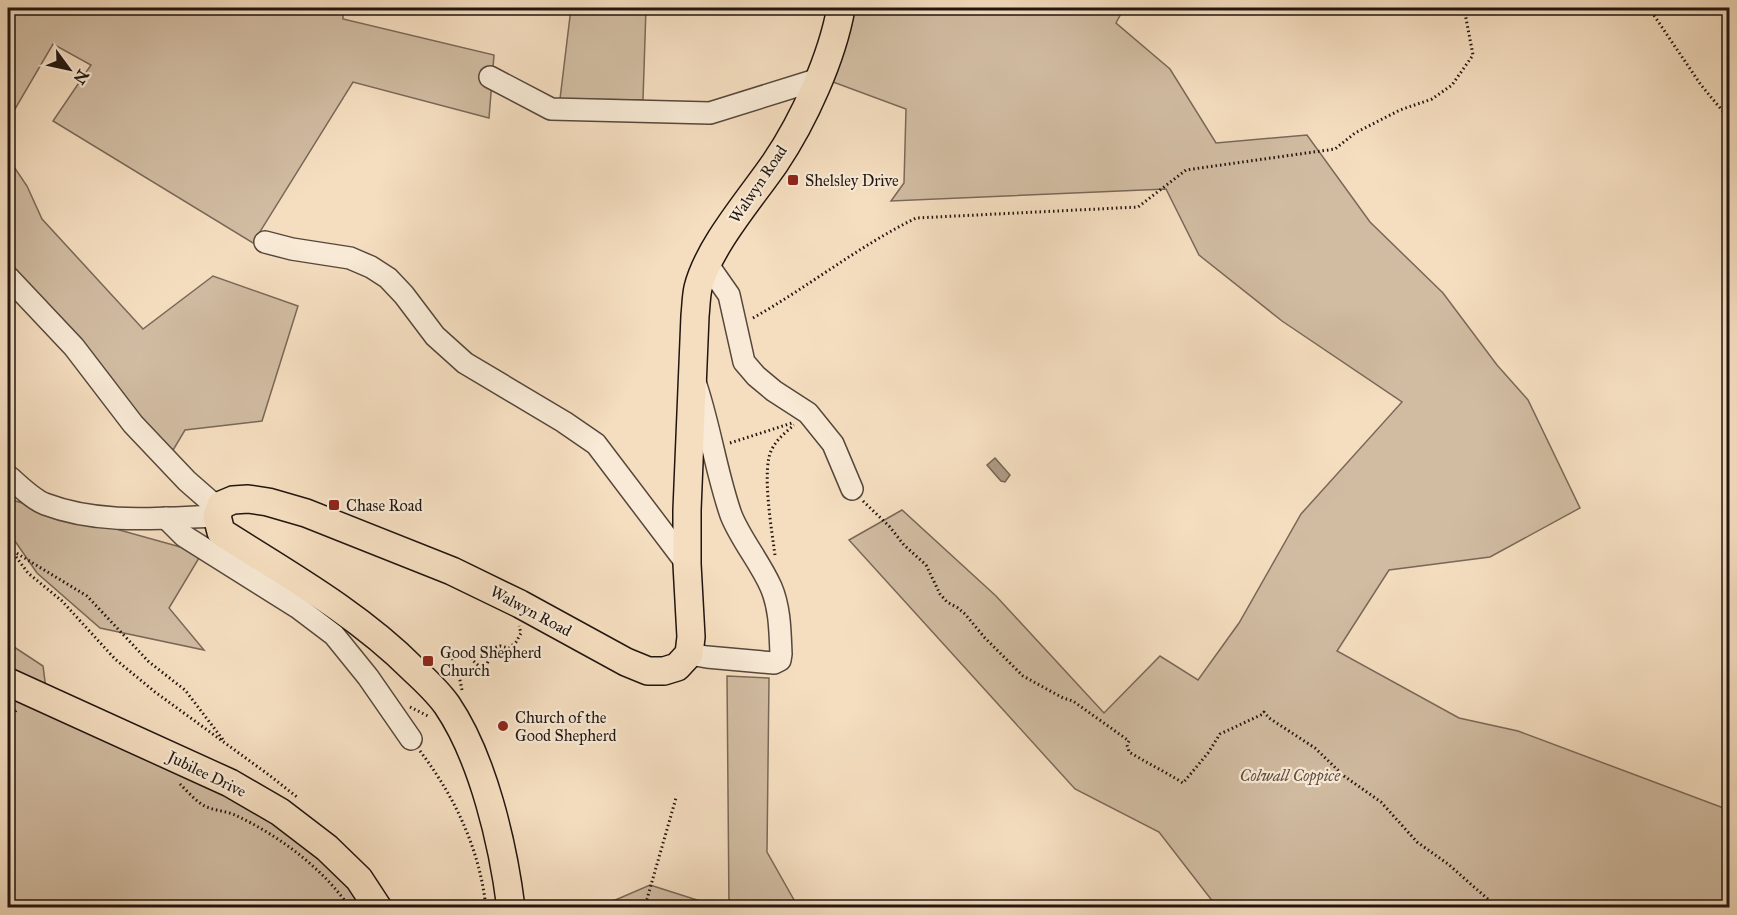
<svg xmlns="http://www.w3.org/2000/svg" width="1737" height="915" font-family="'IM FELL Great Primer',serif">
<rect width="100%" height="100%" fill="#f5dec0"/>
<filter id="stains"><feTurbulence type="fractalNoise" baseFrequency=".00333" numOctaves="4"/><feColorMatrix values="0 0 0 0 .2 0 0 0 0 .09 0 0 0 0 .02 0 0 0 .5 -.17"/></filter>
<radialGradient id="worn" r=".72"><stop offset=".6" stop-color="#630" stop-opacity="0"/><stop offset="1" stop-color="#630" stop-opacity=".3"/></radialGradient>
<!-- green -->
<g fill="#d1bca2" stroke="#796858" stroke-width="1.5">
<polygon points="8,8 343,8 343,19 494,55 489,118 353,82 253,243 53,121 91,65 53,44 8,121"/>
<polygon points="571,8 646,8 643,100 560,99"/>
<polygon points="854,8 1124,8 1116,23 1170,69 1216,143 1307,135 1370,222 1443,293 1497,365 1528,400 1580,508 1490,557 1389,570 1337,651 1459,718 1518,731 1729,810 1729,907 1217,907 1159,832 1075,789 849,540 902,510 996,596 1104,713 1160,656 1198,680 1239,623 1301,514 1402,402 1282,321 1199,255 1166,189 891,201 904,183 906,109 833,82"/>
<polygon points="8,158 27,186 42,219 143,329 213,276 298,306 262,421 185,430 163,467 27,307 8,290"/>
<polygon points="8,499 202,553 169,608 204,650 100,628 37,573 8,531"/>
<polygon points="8,643 43,666 46,689 8,671"/>
<polygon points="727,676 769,678 767,852 798,907 729,907"/>
<polygon points="8,682 296,824 367,908 8,908"/>
<polygon points="650,885 719,907 599,907"/>
</g>
<!-- water -->
<polygon fill="#ad9a84" stroke="#756555" stroke-width="1.5" points="995,458 1010,475 1005,482 1001,481 987,465"/>
<g fill="none" stroke-linecap="round" stroke-linejoin="round">
<!-- minor casing -->
<g stroke="#56473b" stroke-width="24">
<g id="minor">
<polyline points="490,77 551,109 710,113 819,79"/>
<polyline points="265,242 292,249 350,258 371,267 388,278 404,295 435,336 465,363 564,422 596,444 687,564"/>
<polyline points="708,265 729,295 744,362 756,376 774,391 808,413 833,444 852,489"/>
<polyline points="8,277 74,347 133,424 187,481 219,509"/>
<path d="M8 476C19 485 32 499 45 504 100 525 160 518 217 516"/>
<polyline points="166,518 184,536 297,607 334,635 368,677 411,739"/>
<path d="M689 654 707 657 774 663 780 660 781 654C780 631 780 608 771 587 760 562 741 540 731 515 716 472 710 426 695 382"/>
</g>
</g>
<!-- major casing -->
<g stroke="#21150f" stroke-width="30">
<g id="major">
<polyline points="8,682 230,783 280,812 327,848 359,879 378,908"/>
<path d="M511 908C503 844 483 758 447 705 437 691 425 680 413 669 357 613 287 574 221 532L217 516 221 505 233 500 248 499 268 502 306 513 452 571 520 604 626 662 648 671H664L677 667 689 654 691 637 687 564V510L695 316C696 307 696 297 698 288 708 247 751 198 775 163 804 120 832 58 841 8"/>
</g>
</g>
<!-- path -->
<g stroke="#21150f" stroke-width="3" stroke-dasharray="1.5 3" stroke-linecap="butt">
<polyline points="1649,8 1701,85 1730,120"/>
<path d="M753 318C808 287 859 246 916 218L1138 207 1186 170 1335 149 1355 133 1400 110 1432 99 1452 85 1473 55 1464 8"/>
<polyline points="730,443 792,423"/>
<path d="M863 501 889 526 904 545 926 565 940 594 947 602 958 608 965 614 985 638 1023 676 1063 698 1073 701 1129 741 1127 745 1129 752C1147 763 1164 771 1183 783L1208 753 1220 734 1263 714 1264 712 1269 718 1315 748 1344 776 1381 802 1417 842 1448 864 1498 908"/>
<polyline points="8,546 28,573 62,601 115,659 155,692 269,775 297,797"/>
<polyline points="13,551 87,596 149,662 185,690 224,741"/>
<path d="M775 555C772 532 761 468 772 449 777 439 786 432 794 425"/>
<polyline points="462,690 459,675 451,655 453,649 466,654 480,667 486,666 494,648 500,646 509,648 516,642 521,633 519,626"/>
<polyline points="410,707 428,716"/>
<polyline points="8,717 18,709"/>
<path d="M420 751C455 797 480 850 486 908"/>
<path d="M180 784C186 790 193 798 200 803 210 811 224 810 235 815 278 835 323 868 350 908"/>
<polyline points="636,908 647,899 676,798"/>
</g>
<!-- minor -->
<use href="#minor" stroke="#f8ead6" stroke-width="21"/>
<!-- major -->
<use href="#major" stroke="#f5dec0" stroke-width="27"/>
</g>
<!-- markers -->
<g fill="#8f2418" stroke="#f8ead6" stroke-width="2">
<rect x="787" y="174" width="12" height="12" rx="3"/>
<rect x="328" y="499" width="12" height="12" rx="3"/>
<rect x="422" y="655" width="12" height="12" rx="3"/>
<circle cx="503" cy="726" r="6"/>
</g>
<g text-anchor="middle" dominant-baseline="central" stroke-width="4.5" stroke-linejoin="round" paint-order="stroke">
<!-- poi labels -->
<g font-size="16" fill="#21150f" stroke="#f8ead6" text-anchor="start">
<text x="805" y="180">Shelsley Drive</text>
<text x="346" y="505">Chase Road</text>
<text x="440" y="652">Good Shepherd<tspan x="440" dy="18">Church</tspan></text>
<text x="515" y="717">Church of the<tspan x="515" dy="18">Good Shepherd</tspan></text>
</g>
<!-- street labels -->
<g font-size="16" fill="#21150f" stroke="#f8ead6">
<text transform="translate(758 184) rotate(-56)">Walwyn Road</text>
<text transform="translate(531 611) rotate(28)">Walwyn Road</text>
<text transform="translate(207 774) rotate(26)">Jubilee Drive</text>
</g>
<!-- park labels -->
<g font-size="16" font-style="italic" fill="#5f4f42" stroke="#f8ead6">
<text x="1290" y="775">Colwall Coppice</text>
</g>
</g>
<!-- margin -->
<rect width="1737" height="915" fill="none" stroke="#f5dec0" stroke-width="30"/>
<rect x="9" y="9" width="1719" height="897" fill="none" stroke="#21150f" stroke-width="3"/>
<rect x="15" y="15" width="1707" height="885" fill="none" stroke="#21150f" stroke-width="1.5"/>
<!-- north arrow -->
<g transform="translate(69 69) rotate(123)" stroke="#f8ead6" stroke-width="4.5" paint-order="stroke">
<path d="M0-4.5L10 22L0 15L-10 22Z" fill="#21150f"/>
<text y="-9" font-size="16" font-weight="bold" text-anchor="middle" fill="#21150f">N</text>
</g>
<rect width="100%" height="100%" filter="url(#stains)"/>
<rect width="100%" height="100%" fill="url(#worn)"/>
</svg>
